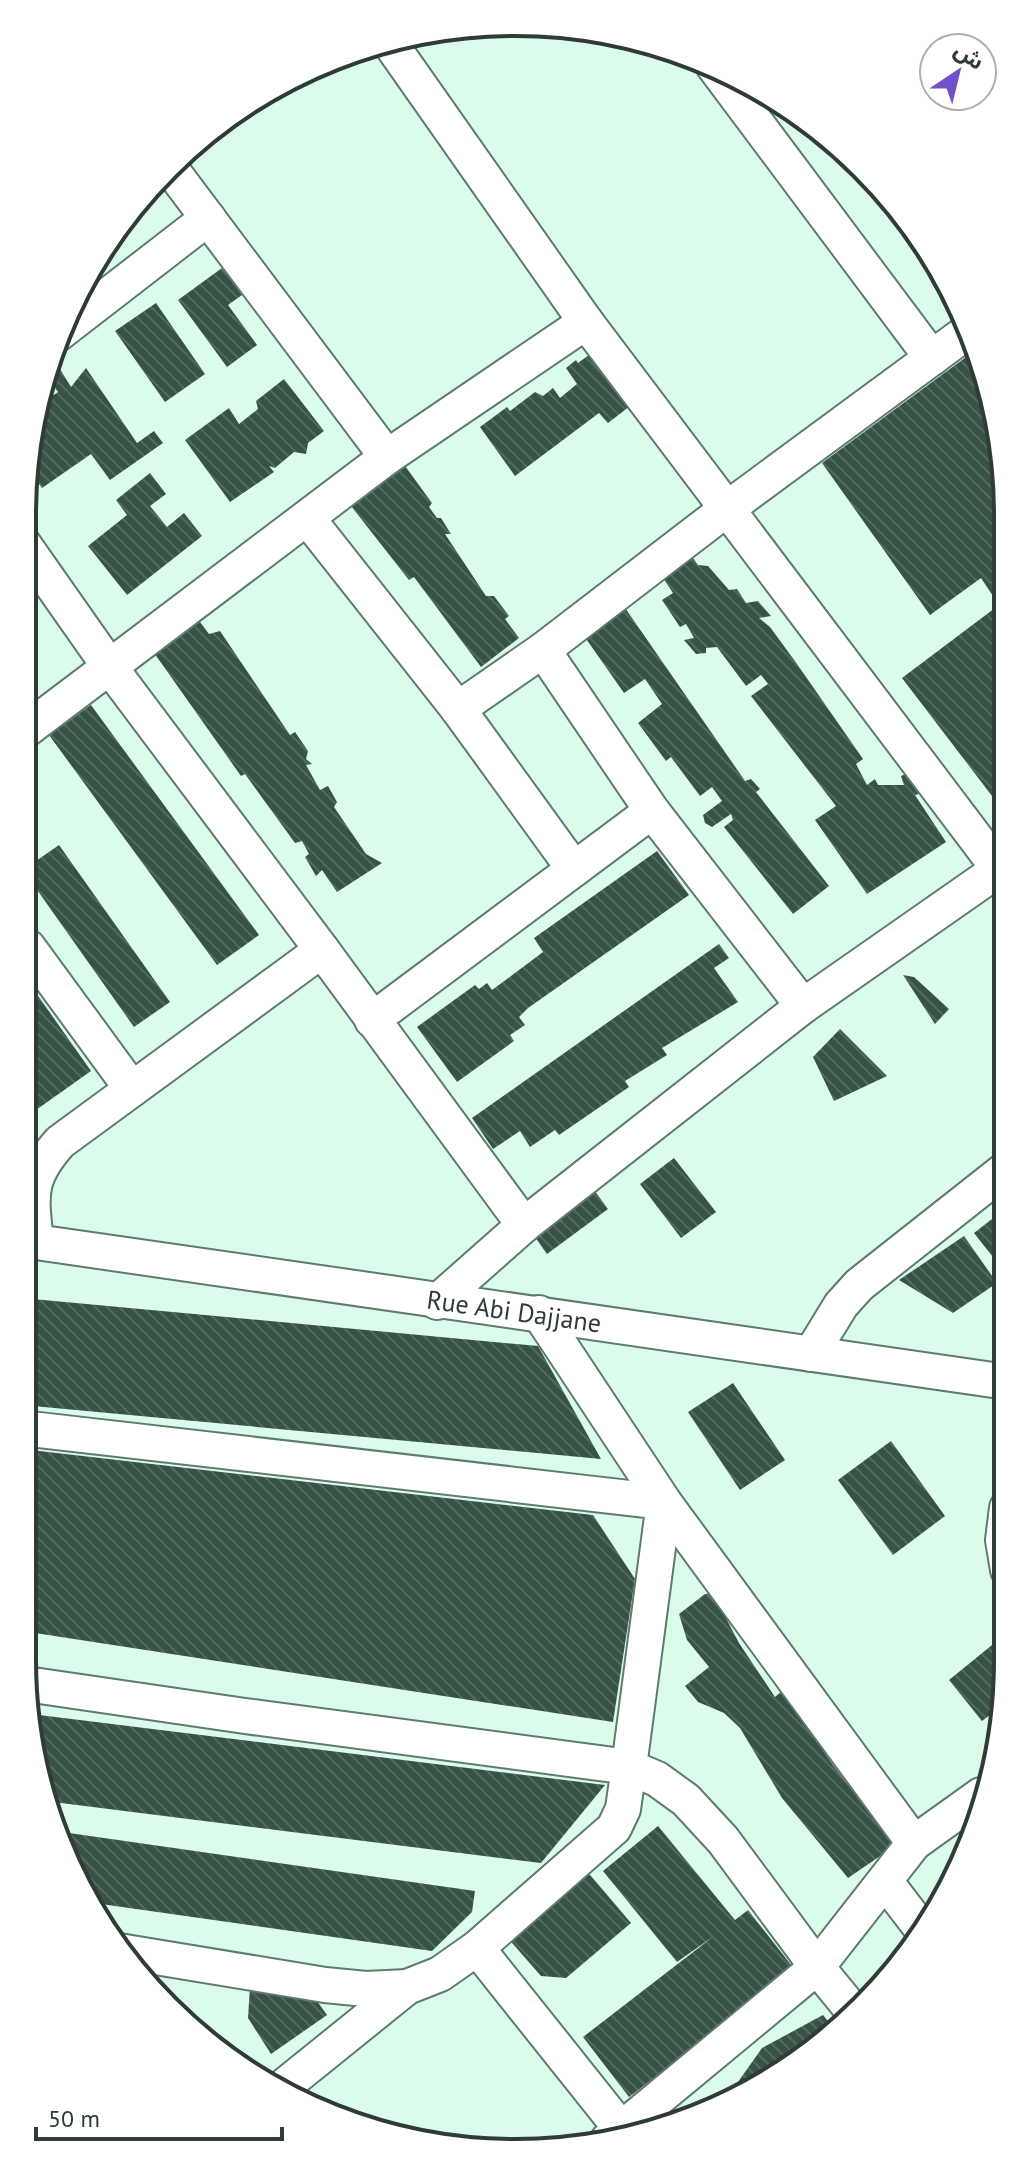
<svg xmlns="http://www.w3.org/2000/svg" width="1030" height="2175" font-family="'PT Sans','Noto Sans Arabic',sans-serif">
<defs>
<pattern id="building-back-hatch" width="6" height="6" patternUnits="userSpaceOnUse" patternTransform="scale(2)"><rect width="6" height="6" fill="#385346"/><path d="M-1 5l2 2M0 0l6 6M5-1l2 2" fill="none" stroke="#536a5f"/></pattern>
</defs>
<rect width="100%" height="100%" fill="#dcfceb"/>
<!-- building -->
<g fill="url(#building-back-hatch)">
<polygon points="222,268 242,295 228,305 257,345 227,367 178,300"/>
<polygon points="156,303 205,374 165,402 115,331"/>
<polygon points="977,349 1004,450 1005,813 902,678 999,605 981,578 930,615 822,463"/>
<polygon points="593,352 634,403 608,423 599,413 515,476 480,427 507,407 510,411 535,392 543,396 553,388 560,398 577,384 566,368 576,360 578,363"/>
<polygon points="86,368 137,443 154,431 163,443 110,480 91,454 42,488 30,472 45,401 58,392 49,379 60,369 71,387"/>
<polygon points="284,379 324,431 308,443 306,454 294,452 275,468 269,466 274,472 230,502 185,440 229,408 239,424 258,409 256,401"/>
<polygon points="405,466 432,503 429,507 437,518 441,518 451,534 445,534 486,596 494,596 509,616 505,619 519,638 481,667 414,577 409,580 351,506"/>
<polygon points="150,473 166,494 150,506 167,527 184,513 202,536 127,595 88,546 127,515 116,500"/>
<polygon points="693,558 698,565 708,566 729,590 737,589 746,603 758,601 771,616 759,618 770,627 797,664 863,759 856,764 867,785 875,779 878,785 904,785 901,776 908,773 926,792 915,795 946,842 867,894 815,820 836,806 751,696 768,684 761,675 746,686 717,647 706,648 706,653 696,654 684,640 694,638 686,624 680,627 662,600 673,593 663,578"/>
<polygon points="623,605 745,781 751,779 760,789 756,792 829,886 793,914 724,827 733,820 731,814 712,827 705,823 703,815 722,801 712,787 700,796 671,757 666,761 638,723 662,704 645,679 624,693 582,633"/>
<polygon points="197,618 209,634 220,631 290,735 295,732 308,751 306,759 312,764 306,765 320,790 328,786 337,802 334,807 366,854 382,863 337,892 322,870 316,876 305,857 309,854 302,841 295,843 245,774 241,776 152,650"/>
<polygon points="91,705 259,935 217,965 49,735"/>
<polygon points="59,845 170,1002 134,1027 23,870"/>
<polygon points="657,851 689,895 528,1008 519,1017 525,1025 510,1035 514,1041 457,1082 417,1027 475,985 479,989 487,983 492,990 507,979 543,952 534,938"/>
<polygon points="719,944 729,958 714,968 738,1002 662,1048 667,1055 625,1081 629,1087 559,1135 555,1130 530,1147 520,1131 493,1149 472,1118"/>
<polygon points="22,973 91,1071 36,1110 22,1090"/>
<polygon points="903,975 914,977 949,1009 935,1024"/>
<polygon points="840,1029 887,1076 834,1101 813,1057"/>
<polygon points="674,1158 716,1212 681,1238 640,1184"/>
<polygon points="591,1186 608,1209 547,1254 530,1230"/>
<polygon points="1006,1208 1007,1275 974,1233"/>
<polygon points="964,1236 997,1283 953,1313 899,1280"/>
<polygon points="22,1298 538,1346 601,1459 22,1405"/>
<polygon points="733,1383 785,1460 740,1490 688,1412"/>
<polygon points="891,1441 945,1516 893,1555 838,1480"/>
<polygon points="22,1449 593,1515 635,1579 613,1722 22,1631"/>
<polygon points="713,1593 739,1643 775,1697 782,1691 833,1765 895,1846 848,1878 782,1798 740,1728 724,1713 698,1702 685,1686 709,1667 687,1640 679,1614 705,1594"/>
<polygon points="1008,1632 1008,1660 999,1708 982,1721 949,1680"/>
<polygon points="31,1714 605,1785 541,1863 45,1801"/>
<polygon points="658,1826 735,1920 748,1910 795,1970 629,2097 583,2037 714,1936 677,1962 603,1871"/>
<polygon points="55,1831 475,1891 472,1912 432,1951 94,1903"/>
<polygon points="585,1869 631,1923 566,1978 541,1976 507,1937"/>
<polygon points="250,1987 317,2001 327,2015 271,2054 248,2018"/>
<polygon points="823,2015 832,2026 733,2102 721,2106 762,2048"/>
</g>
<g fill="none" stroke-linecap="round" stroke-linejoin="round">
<!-- minor casing -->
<g stroke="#5e7b6d" stroke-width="38">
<g id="minor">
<polyline points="392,46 586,322 999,869"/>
<polyline points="713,65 932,358"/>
<polyline points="168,165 387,457"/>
<polyline points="58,334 208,218"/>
<polyline points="308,519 458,709 574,869"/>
<polyline points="22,542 109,666 322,950 524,1225"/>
<polyline points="543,650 652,811 803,1006"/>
<polyline points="458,709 543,650 728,508 971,329"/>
<polyline points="22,733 387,457 586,322"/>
<polyline points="28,947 132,1089"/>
<polyline points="372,1020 652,811"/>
<polyline points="22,1240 1007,1382"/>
<path d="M36 1242C31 1195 27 1179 60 1142L322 950"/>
<polyline points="437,1302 524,1225 803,1006 1005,865"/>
<polyline points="539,1313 664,1502 914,1843"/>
<polyline points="811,1354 841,1305 859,1285 1006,1169"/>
<polyline points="22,1428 664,1502 629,1767 657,1779 686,1800 723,1840 817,1967 853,2011"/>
<polyline points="1007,1508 1003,1540 1008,1570"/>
<polyline points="26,1684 245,1716 629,1767 623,1809 614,1828 477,1948 440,1974 407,1987 366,1989 325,1985 119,1951"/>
<polyline points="885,1881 921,1928"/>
<polyline points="477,1948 626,2135"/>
<polyline points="283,2087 407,1987"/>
<polyline points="608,2140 817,1967 914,1843 981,1795"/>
</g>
</g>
<!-- minor -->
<use href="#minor" stroke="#fff" stroke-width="34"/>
</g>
<g text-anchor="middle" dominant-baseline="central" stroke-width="8" stroke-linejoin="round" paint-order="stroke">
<!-- street labels -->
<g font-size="26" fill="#2f3b35" stroke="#fff">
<text transform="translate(514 1311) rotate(8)">Rue Abi Dajjane</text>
</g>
</g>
<!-- crop -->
<path d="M0 0H1030V2175H0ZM515 36H515A479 479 0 0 1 994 515V1660A479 479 0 0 1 515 2139H515A479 479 0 0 1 36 1660V515A479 479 0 0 1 515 36Z" fill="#fff" fill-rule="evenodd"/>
<path fill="none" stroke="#2f3b35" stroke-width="4" d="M515 36H515A479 479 0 0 1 994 515V1660A479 479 0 0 1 515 2139H515A479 479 0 0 1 36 1660V515A479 479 0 0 1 515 36Z"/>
<!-- north arrow -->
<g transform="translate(958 72) rotate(35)"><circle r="38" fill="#ffffff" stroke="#acb1ae" stroke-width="2"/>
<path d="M0-6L14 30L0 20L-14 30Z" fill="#7351ca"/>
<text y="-12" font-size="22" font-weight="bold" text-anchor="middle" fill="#2f3b35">ش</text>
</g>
<!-- scale -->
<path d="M36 2127v12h246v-12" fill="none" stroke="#2f3b35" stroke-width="4"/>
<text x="48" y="2127" font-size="24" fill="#2f3b35" stroke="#ffffff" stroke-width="6" paint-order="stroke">50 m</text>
</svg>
